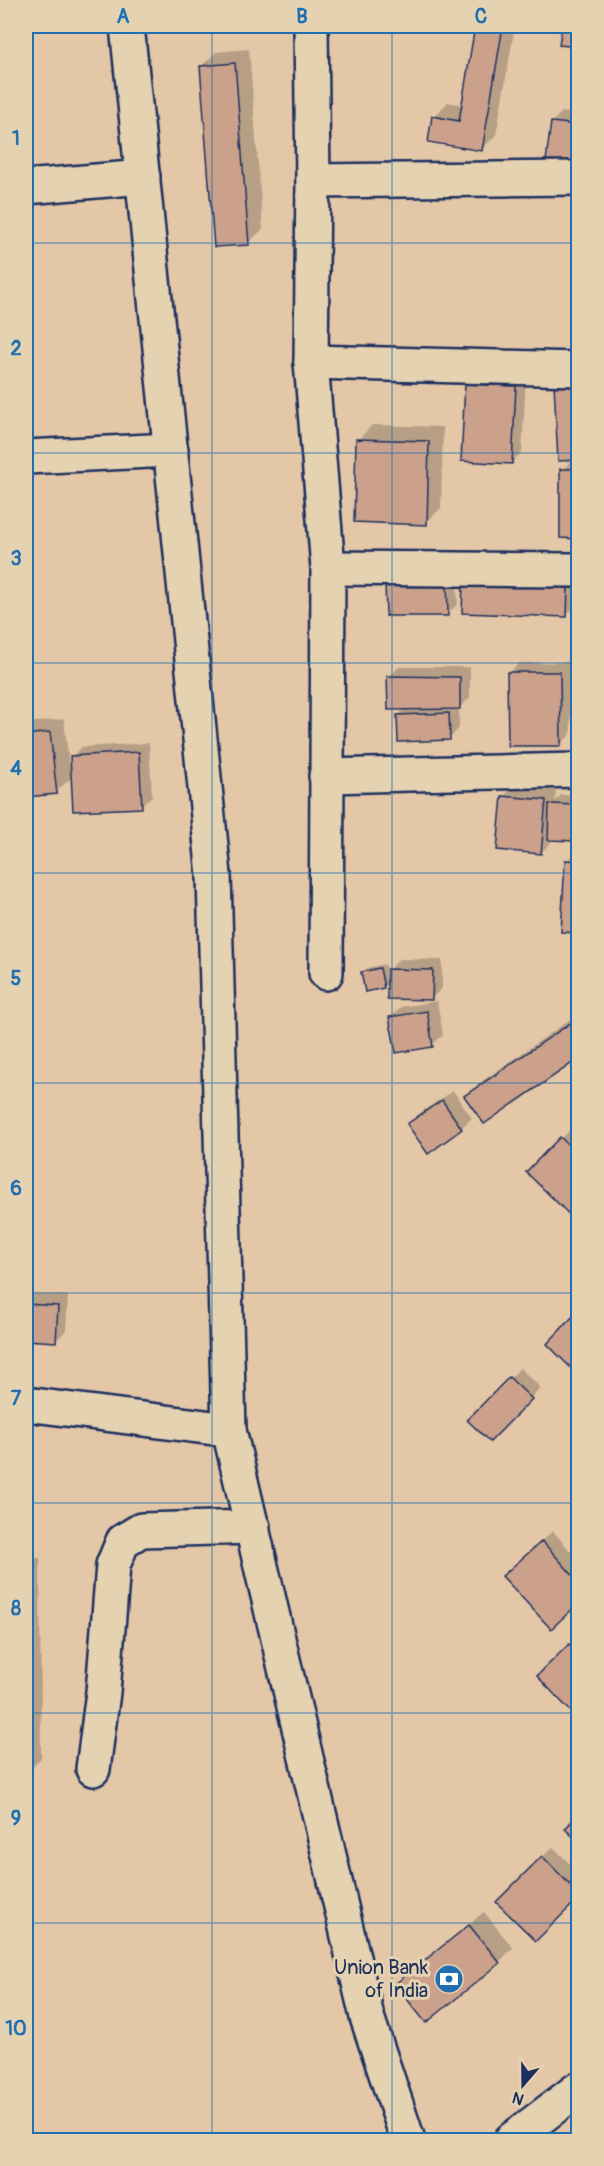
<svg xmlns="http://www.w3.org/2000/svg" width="604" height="2166" font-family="Pangolin,sans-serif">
<rect width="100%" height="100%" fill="#e4c7a7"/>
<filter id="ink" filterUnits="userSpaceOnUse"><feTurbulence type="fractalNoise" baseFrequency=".0167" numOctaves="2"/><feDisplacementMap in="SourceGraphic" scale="12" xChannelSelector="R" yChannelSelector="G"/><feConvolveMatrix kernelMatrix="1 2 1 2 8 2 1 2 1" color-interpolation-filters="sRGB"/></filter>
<g filter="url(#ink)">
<!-- shadow -->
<g fill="#0003">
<polygon points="476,26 515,26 496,135 481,150 433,117 448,102 463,105"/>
<polygon points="249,49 263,229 248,243 202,66 216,52"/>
<polygon points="562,112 578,114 578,163 552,122"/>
<polygon points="578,373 578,537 562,537 562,470 573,459"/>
<polygon points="476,374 526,377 522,452 512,462 466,385"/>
<polygon points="372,425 443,427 441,508 426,523 358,440"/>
<polygon points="456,570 458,604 447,614 388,615"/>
<polygon points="578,576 577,605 566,615 463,611"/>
<polygon points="570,662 571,734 560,745 509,673 519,663"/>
<polygon points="399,667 470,667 470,698 459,708 459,728 449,739 398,715 405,708 389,677"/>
<polygon points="64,719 69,765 72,764 71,757 82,747 149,743 152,796 141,806 73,776 56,792 26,796 26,723"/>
<polygon points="514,786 556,790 555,801 561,795 578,795 578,840 551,839 551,842 541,853 504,796"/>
<polygon points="577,851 578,931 563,931 567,861"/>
<polygon points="399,959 442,960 442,988 431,999 389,982 384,987 362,973 367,968 385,964 387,972"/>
<polygon points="437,1001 443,1035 432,1045 391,1018 401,1007"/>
<polygon points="578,1014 578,1058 484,1122 466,1096 481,1082"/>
<polygon points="453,1091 472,1118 461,1128 409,1125 419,1114"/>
<polygon points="572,1128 578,1134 578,1221 528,1172"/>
<polygon points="26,1293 68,1296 66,1330 56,1341 26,1338"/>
<polygon points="578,1313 578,1373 549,1344"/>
<polygon points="520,1368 541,1388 490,1440 469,1420"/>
<polygon points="553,1531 578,1560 578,1602 551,1627 515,1565"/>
<polygon points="26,1558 40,1558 41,1758 26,1774"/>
<polygon points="578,1637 578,1717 539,1676"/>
<polygon points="553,1847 578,1872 578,1897 536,1939 498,1902"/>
<polygon points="484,1912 513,1948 499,1962 397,1984 412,1970"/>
</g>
<!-- building -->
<g fill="#cca18c" stroke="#1b2f5e" stroke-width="1.5">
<polygon points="26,26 53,26 53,27 26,29"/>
<polygon points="475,26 503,26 482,151 428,142 432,116 459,121"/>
<polygon points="562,26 578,26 578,47 559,45"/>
<polygon points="235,63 249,245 214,247 200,66"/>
<polygon points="551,122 578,125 578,165 546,161"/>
<polygon points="578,382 578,460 558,461 554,383"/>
<polygon points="465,384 516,386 512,464 461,461"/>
<polygon points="356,439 429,441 427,525 354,522"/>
<polygon points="560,469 578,469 578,539 560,538"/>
<polygon points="447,580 448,616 386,616 385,581"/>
<polygon points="463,581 568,585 567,617 462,613"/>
<polygon points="507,672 560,672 561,746 508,746"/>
<polygon points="387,676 460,677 460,709 388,710"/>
<polygon points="449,713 450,740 398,742 397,715"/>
<polygon points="50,732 57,794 26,797 26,735"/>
<polygon points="139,752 142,808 73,811 70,756"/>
<polygon points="502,796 546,800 541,854 497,850"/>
<polygon points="549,804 578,805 578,841 548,840"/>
<polygon points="565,860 578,861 578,933 561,932"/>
<polygon points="380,968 384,988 365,992 361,972"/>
<polygon points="387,969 433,970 432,1000 387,999"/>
<polygon points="427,1011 433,1047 396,1053 389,1017"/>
<polygon points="578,1018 578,1059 484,1124 464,1096"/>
<polygon points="442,1100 462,1129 428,1154 407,1124"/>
<polygon points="560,1137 578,1154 578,1223 526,1172"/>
<polygon points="26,1304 58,1306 56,1342 26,1340"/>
<polygon points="578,1311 578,1375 547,1344"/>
<polygon points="509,1377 532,1399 490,1442 467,1420"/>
<polygon points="542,1541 578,1581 578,1604 551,1629 502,1576"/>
<polygon points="569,1644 578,1654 578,1719 537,1676"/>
<polygon points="578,1814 578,1841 565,1829"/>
<polygon points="542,1856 578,1893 578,1899 536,1941 496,1902"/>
<polygon points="469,1925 500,1963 426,2023 395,1984"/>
</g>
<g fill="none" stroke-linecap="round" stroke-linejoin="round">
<!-- minor casing -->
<g stroke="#1b2f5e" stroke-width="38">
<g id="minor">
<polyline points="127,26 214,875 229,1430 367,2017 408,2140"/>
<polyline points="311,26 313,181 311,362 328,568 326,973"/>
<polyline points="313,181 578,178"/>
<polyline points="26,187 143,177"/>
<polyline points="311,362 578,369"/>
<polyline points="26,457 171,450"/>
<polyline points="328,568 578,570"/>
<polyline points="326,776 578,770"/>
<polyline points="26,1404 229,1430"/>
<polyline points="93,1769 103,1692 113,1565 123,1541 141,1530 253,1527"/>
<polyline points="511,2140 578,2089"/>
</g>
</g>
<!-- minor -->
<use href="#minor" stroke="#e5d2b0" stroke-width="33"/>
</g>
</g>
<!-- grid -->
<path fill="none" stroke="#1f6fb2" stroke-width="1.5" stroke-opacity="0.55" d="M212 26V2140M392 26V2140M26 243H578M26 453H578M26 663H578M26 873H578M26 1083H578M26 1293H578M26 1503H578M26 1713H578M26 1923H578"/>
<!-- icons -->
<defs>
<g id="bank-disc" transform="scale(1.5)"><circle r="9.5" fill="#1f6fb2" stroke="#e5d2b0"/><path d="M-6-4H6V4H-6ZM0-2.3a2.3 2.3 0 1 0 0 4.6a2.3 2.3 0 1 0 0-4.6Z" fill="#fff"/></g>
</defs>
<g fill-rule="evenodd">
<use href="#bank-disc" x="449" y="1979"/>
</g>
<g text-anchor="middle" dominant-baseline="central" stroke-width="6" stroke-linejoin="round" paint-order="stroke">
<!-- poi labels -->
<g font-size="20" fill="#1b2f5e" stroke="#e5d2b0" text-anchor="end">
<text x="428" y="1967">Union Bank<tspan x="428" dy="23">of India</tspan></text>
</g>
</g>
<!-- margin -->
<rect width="604" height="2166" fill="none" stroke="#e5d2b0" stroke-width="66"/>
<!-- north arrow -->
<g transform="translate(523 2085) rotate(200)" stroke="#e5d2b0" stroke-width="4.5" paint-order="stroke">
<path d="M0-4.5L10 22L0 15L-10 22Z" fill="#1b2f5e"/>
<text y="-9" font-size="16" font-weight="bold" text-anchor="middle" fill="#1b2f5e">N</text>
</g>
<rect x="33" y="33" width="538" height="2100" fill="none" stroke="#1f6fb2" stroke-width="2"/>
<g font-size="20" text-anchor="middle" font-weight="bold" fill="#1f6fb2">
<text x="123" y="23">A</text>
<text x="302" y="23">B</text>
<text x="481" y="23">C</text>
<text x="16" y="145">1</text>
<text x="16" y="355">2</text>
<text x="16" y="565">3</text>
<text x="16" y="775">4</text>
<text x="16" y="985">5</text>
<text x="16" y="1195">6</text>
<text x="16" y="1405">7</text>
<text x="16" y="1615">8</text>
<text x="16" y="1825">9</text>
<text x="16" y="2035">10</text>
</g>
</svg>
